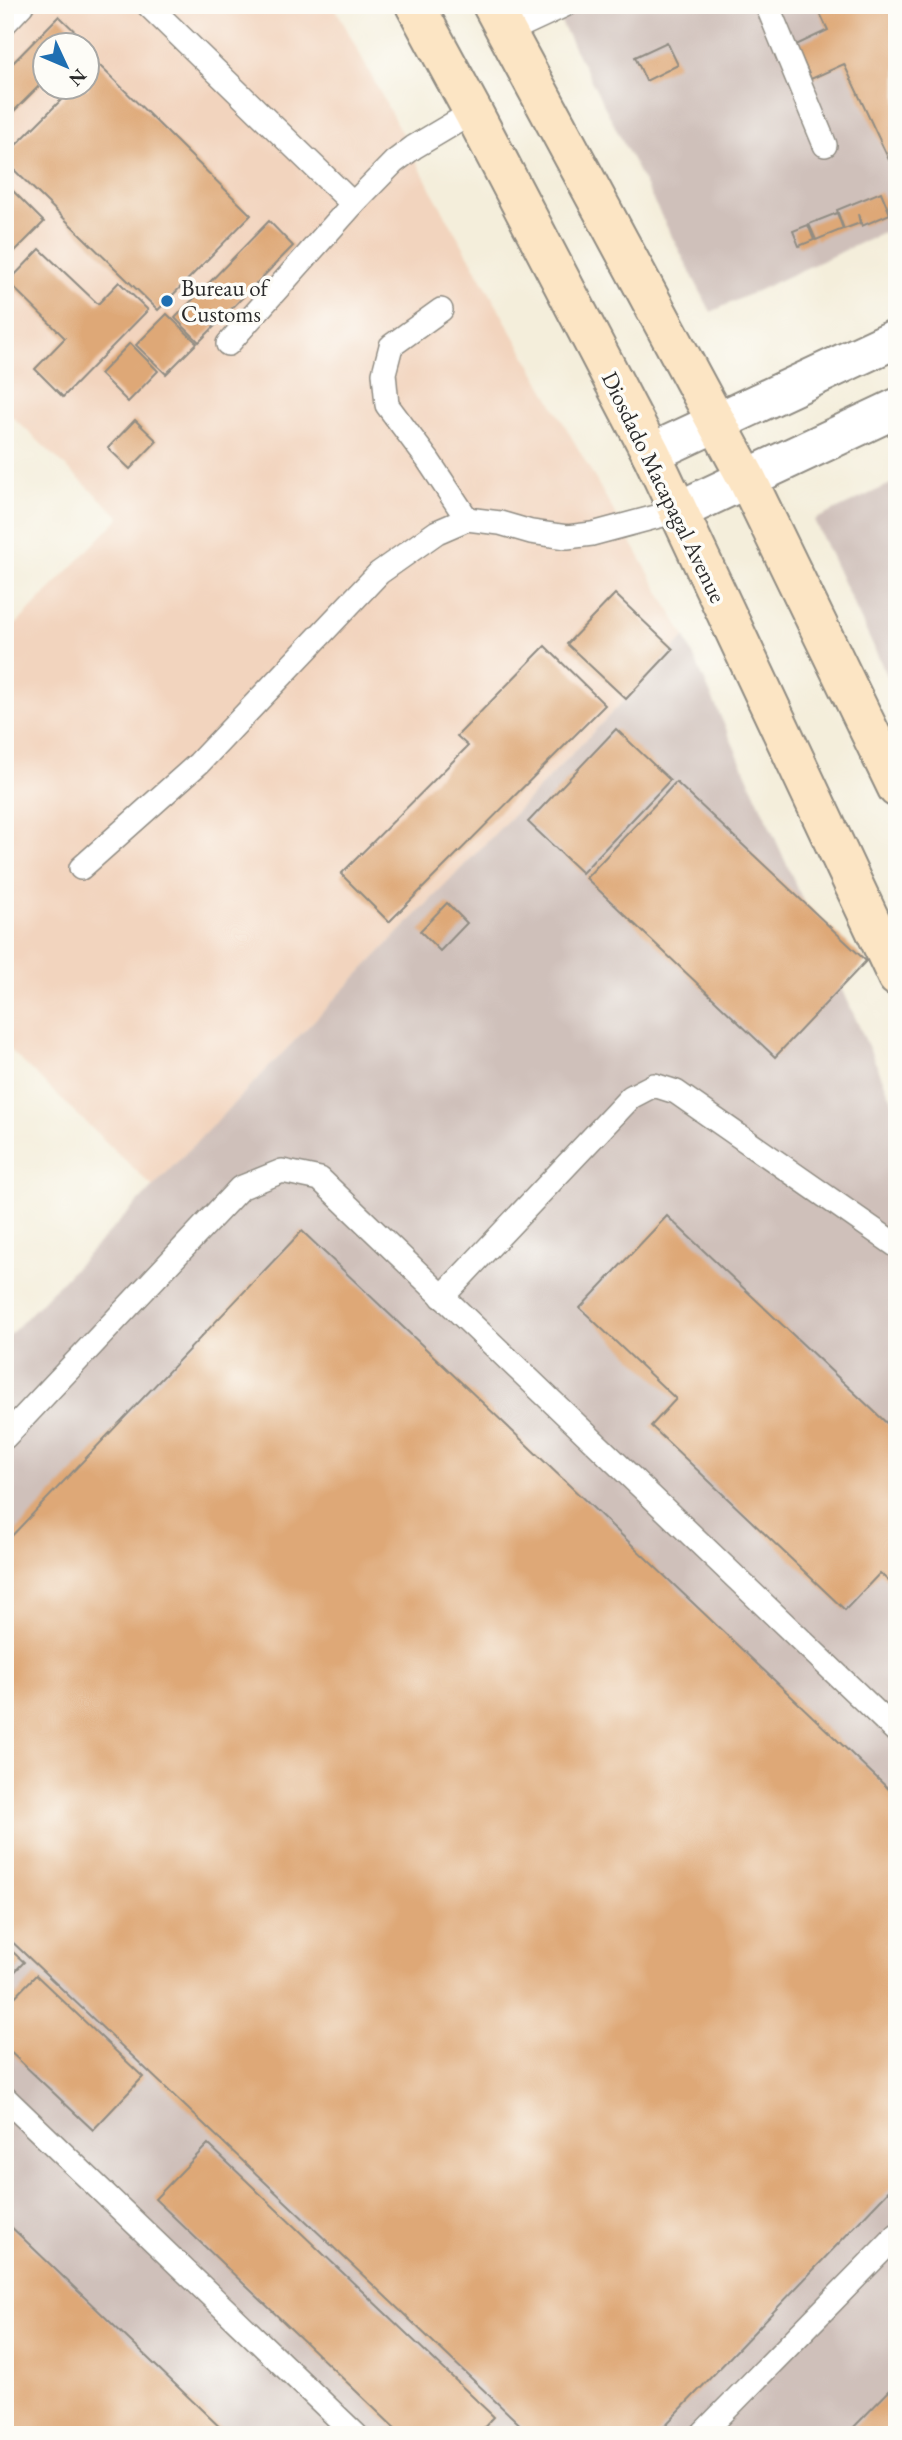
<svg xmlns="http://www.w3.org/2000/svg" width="902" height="2440" font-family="'EB Garamond',serif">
<rect width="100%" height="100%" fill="#fdfcf7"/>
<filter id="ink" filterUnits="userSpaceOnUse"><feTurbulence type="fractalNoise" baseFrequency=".0143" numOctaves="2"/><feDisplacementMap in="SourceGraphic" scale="14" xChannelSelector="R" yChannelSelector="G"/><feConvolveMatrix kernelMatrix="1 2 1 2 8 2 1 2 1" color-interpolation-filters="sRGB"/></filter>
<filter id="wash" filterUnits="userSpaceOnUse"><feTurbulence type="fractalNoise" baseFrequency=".00686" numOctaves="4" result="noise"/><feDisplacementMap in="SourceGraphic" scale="28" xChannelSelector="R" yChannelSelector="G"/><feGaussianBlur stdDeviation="1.57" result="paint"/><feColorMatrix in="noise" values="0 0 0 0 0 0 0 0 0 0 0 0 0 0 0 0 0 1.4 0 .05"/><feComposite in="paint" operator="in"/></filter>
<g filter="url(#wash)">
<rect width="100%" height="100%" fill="#f4eedb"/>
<!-- built -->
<path fill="#f2d4be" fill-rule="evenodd" d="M5 5H334L433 193 685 637 153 1187 5 1045V636L120 517 5 410ZM46 46H88V88H46Z"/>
<!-- industrial -->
<g fill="#cfc0ba">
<polygon points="552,5 897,5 897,226 711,312"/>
<polygon points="897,481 897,697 814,520"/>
<polygon points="685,637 897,1111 897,2435 5,2435 5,1340"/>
</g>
<g id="blocks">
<!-- building -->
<g fill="#dea877">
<polygon points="816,5 897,5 897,157 889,160 844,64 811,79 796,45 828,30"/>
<polygon points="59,16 84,40 78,46 46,46 46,79 5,120 5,71"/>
<polygon points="667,42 678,65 646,81 635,57"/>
<polygon points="97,63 251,215 158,310 5,161 5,156 73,88 88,88 88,73"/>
<polygon points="5,183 44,222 5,261"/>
<polygon points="881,192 890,214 862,226 858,214 860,223 844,229 837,210"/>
<polygon points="837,213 843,229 816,240 809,224"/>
<polygon points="269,221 293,246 199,342 175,318"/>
<polygon points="808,225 814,240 799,246 793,231"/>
<polygon points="40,249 98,304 119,282 148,310 63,397 35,369 65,338 8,282"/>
<polygon points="167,314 197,343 166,374 136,345"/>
<polygon points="130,343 158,371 128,402 100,374"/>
<polygon points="135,420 157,441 130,469 108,448"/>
<polygon points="615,594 673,649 626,699 567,644"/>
<polygon points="545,646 605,705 389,922 341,874 468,746 457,736"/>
<polygon points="616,729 670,780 582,873 528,822"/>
<polygon points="676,782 866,961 775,1057 586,878"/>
<polygon points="447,903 467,923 440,951 420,931"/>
<polygon points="667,1216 894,1430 897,1427 897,1589 880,1573 845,1610 651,1426 676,1399 580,1308"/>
<polygon points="302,1231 897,1797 897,2182 656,2435 531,2435 5,1935 5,1543"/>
<polygon points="5,1945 24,1962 5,1982"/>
<polygon points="36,1975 143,2077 93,2130 5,2047 5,2007"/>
<polygon points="208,2144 494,2417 477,2435 402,2435 155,2199"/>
<polygon points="5,2221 228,2435 5,2435"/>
<polygon points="897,2383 897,2435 846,2435"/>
</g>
</g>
</g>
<g filter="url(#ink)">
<use href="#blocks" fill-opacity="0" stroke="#908c83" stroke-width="2"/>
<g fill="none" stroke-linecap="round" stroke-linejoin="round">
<!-- lane casing -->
<g stroke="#908c83" stroke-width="26">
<g id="lane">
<polyline points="148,5 353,204"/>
<polyline points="767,5 825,145"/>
<polyline points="5,23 22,5"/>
<polyline points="507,32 565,5"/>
<polyline points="441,310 391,346 384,373 387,405 428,460 467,519"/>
<polyline points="228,344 353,204 394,162 414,147 473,112"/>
<polyline points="81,868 199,763 379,573 437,532 467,519 500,523 531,532 567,537 592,534 678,511"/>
<polyline points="442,1297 631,1097 654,1085 676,1092 897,1246"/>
<polyline points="5,1437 240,1188 282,1171 320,1179 897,1732"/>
<polyline points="5,2098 356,2435"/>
<polyline points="701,2435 897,2235"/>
</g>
</g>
<!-- street casing -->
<g stroke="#908c83" stroke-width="42">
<g id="street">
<polyline points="651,453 897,338"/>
<polyline points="678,511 897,408"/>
</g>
</g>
<!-- secondary casing -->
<g stroke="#908c83" stroke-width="42">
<g id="secondary">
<polyline points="415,5 473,112 651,453 897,977"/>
<polyline points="492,5 747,479 897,788"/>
</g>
</g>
<!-- lane -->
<use href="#lane" stroke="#fff" stroke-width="23"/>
<!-- street -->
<use href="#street" stroke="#fff" stroke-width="38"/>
<!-- secondary -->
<use href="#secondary" stroke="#fce5c4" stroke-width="38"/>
</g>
</g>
<!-- markers -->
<circle fill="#1f6fb2" stroke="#fdfcf7" stroke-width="2.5" cx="167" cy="301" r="7"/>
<g text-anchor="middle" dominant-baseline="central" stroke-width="7" stroke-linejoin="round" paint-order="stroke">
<!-- poi labels -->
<g font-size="23" fill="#2b2b2b" stroke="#fdfcf7" text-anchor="start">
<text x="181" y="288">Bureau of<tspan x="181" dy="26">Customs</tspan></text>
</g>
<!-- street labels -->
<g font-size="23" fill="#2b2b2b" stroke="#fdfcf7">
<text transform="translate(664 487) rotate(64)">Diosdado Macapagal Avenue</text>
</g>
</g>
<!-- margin -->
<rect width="902" height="2440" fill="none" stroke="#fdfcf7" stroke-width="28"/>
<!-- north arrow -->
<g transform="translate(66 66) rotate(134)"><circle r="33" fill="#fdfcf7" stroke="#a9a8a5" stroke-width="2"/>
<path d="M0-5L12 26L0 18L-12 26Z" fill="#1f6fb2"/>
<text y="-10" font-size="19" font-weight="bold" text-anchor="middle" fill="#2b2b2b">N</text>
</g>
</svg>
